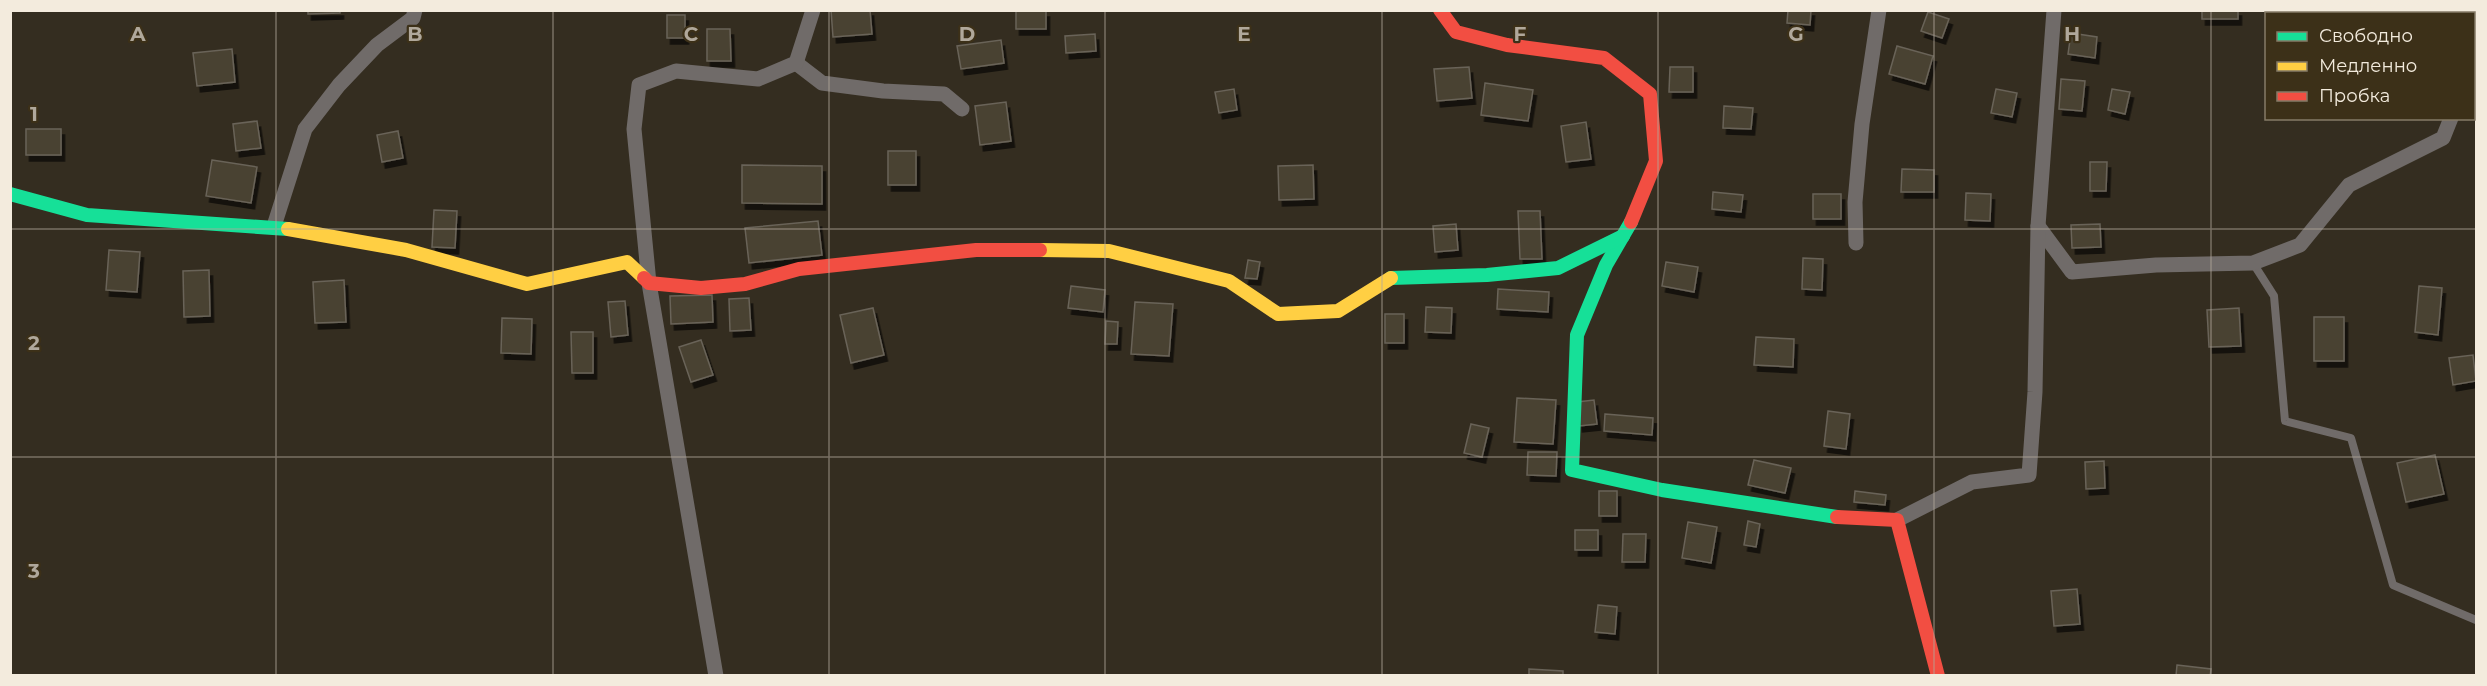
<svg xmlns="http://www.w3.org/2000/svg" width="2487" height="686" font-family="Montserrat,sans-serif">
<defs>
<filter id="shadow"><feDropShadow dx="3.5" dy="6" stdDeviation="0" flood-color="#0009"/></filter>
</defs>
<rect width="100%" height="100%" fill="#342d20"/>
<!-- building -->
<g fill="#4a4232" stroke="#696358" stroke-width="1.5" filter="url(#shadow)">
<polygon points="308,10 340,10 340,13 308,14"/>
<polygon points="831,10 870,10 872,34 833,37"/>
<polygon points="1788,10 1811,10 1810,25 1787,23"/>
<rect x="2202" y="10" width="36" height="9"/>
<rect x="1016" y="11" width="30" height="18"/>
<polygon points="1928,12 1949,19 1942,38 1921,31"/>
<rect x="667" y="15" width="18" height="23"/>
<polygon points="707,29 730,29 731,61 707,61"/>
<polygon points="2071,33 2097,37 2095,58 2068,54"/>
<polygon points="1095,34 1096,51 1066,53 1065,36"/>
<polygon points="1001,40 1004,63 961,69 957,46"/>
<polygon points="1897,46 1933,56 1925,84 1889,74"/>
<polygon points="232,49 235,82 197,86 193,53"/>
<polygon points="1469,67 1472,98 1437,101 1434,69"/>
<polygon points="1670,67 1693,67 1693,92 1669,92"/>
<polygon points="2061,79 2085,81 2082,111 2059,109"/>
<polygon points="1485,83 1533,90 1528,121 1481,115"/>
<polygon points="1234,89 1237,110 1219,113 1215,92"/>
<polygon points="1996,89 2017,93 2012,117 1991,113"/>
<polygon points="2112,89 2130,92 2125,114 2108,110"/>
<polygon points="1006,102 1011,141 980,145 975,106"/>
<polygon points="1724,106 1753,108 1751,129 1723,128"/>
<polygon points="257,121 261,148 236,151 233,124"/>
<polygon points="1586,122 1591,159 1566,162 1561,126"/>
<rect x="26" y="129" width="35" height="26"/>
<polygon points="398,131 403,158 382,162 377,135"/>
<rect x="888" y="151" width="28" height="34"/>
<polygon points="212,160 257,167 251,203 206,196"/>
<polygon points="2090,162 2107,162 2106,191 2090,191"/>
<polygon points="742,165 822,166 822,204 742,203"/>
<polygon points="1313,165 1314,199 1279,200 1278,166"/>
<polygon points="1902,169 1934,170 1934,192 1901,192"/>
<polygon points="1713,192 1743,195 1741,212 1712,209"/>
<polygon points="1966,193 1991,194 1990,221 1965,220"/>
<rect x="1813" y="194" width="28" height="25"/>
<polygon points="434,210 457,211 455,248 432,247"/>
<polygon points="1518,211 1540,211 1542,259 1520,259"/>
<polygon points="818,221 822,255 749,263 745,228"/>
<polygon points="1456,224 1458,250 1435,252 1433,226"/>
<polygon points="2100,224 2101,247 2072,248 2071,225"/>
<polygon points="109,250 140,252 137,292 106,290"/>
<polygon points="1803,258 1823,259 1822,290 1802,289"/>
<polygon points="1248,260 1260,262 1257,279 1245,278"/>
<polygon points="1666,262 1698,267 1694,292 1662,286"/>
<polygon points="209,270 210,316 184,317 183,271"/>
<polygon points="344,280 346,322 315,323 313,282"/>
<polygon points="1071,286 1105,290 1103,312 1068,308"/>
<polygon points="2419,286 2442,288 2438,335 2415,332"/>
<polygon points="1498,289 1549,292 1548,312 1497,309"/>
<polygon points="712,295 713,322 671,324 670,296"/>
<polygon points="749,298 751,330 730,331 729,299"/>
<polygon points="625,301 628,335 611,337 608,302"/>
<polygon points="1135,302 1173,304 1169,356 1131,354"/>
<polygon points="1426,307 1452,308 1451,333 1425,332"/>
<polygon points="873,308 884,355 851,363 840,315"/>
<polygon points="2239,308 2241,346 2209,347 2207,310"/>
<rect x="1385" y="314" width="19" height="29"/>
<rect x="2314" y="317" width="30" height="44"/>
<polygon points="502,318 532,319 531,354 501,353"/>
<polygon points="1106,321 1118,322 1117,344 1105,344"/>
<polygon points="571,332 593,332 593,373 572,373"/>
<polygon points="1756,337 1794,339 1793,367 1754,365"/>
<polygon points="701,340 713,375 691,382 679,347"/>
<polygon points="2473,355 2476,381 2453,385 2449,358"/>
<polygon points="1517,398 1556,400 1553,444 1514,442"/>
<polygon points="1594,400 1597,424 1579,426 1577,402"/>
<polygon points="1828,411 1850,414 1846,449 1824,446"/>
<polygon points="1605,414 1653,418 1652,435 1604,431"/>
<polygon points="1471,424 1489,428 1482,457 1464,453"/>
<polygon points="1528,452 1557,452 1556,476 1527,475"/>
<polygon points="2435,455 2444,494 2406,502 2397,463"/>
<polygon points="1754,460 1791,468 1785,493 1748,485"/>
<polygon points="2104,461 2105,488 2086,489 2085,462"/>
<rect x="1599" y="491" width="18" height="25"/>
<polygon points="1855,491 1886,495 1885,505 1854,502"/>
<polygon points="1748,521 1760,524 1756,547 1744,545"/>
<polygon points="1688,522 1717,527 1711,563 1682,558"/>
<rect x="1575" y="530" width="23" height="20"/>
<polygon points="1623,534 1646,534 1645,562 1622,562"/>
<polygon points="2077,589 2080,624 2054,626 2051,591"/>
<polygon points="1598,605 1617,607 1615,634 1595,632"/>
<polygon points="2177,665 2211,669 2210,676 2176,676"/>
<polygon points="1529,669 1563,671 1563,676 1529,676"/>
</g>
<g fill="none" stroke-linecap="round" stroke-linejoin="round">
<!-- lane -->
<polyline stroke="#706b69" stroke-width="8" points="2253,263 2274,296 2285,421 2351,438 2393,585 2476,620"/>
<!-- street -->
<g stroke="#706b69" stroke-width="15">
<polyline points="2456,10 2457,14"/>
<polyline points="796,63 822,83 883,91 944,94 962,109"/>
<polyline points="274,226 305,129 339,85 377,45 413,18 415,10"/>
<polyline points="2038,226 2072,272 2156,265 2253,263 2300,245 2349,185 2443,138 2451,118"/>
<polyline points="1856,243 1855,202 1862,124 1879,10"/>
<polyline points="1897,520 1972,482 2029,475 2035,392 2038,226 2054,10"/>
<polyline points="716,676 649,283 634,129 639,85 676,71 758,79 796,63 813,10"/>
</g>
<!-- fast -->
<g stroke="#16e098" stroke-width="14">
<polyline points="10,194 87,215 288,229"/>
<polyline points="1631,222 1606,265 1577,335 1572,470 1662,490 1837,517"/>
<polyline points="1391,278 1487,275 1558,268 1623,236"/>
</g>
<!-- slow -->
<g stroke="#ffcf43" stroke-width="14">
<polyline points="288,229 406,250 527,284 627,262 644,278"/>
<polyline points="1040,250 1109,251 1229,281 1278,314 1338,311 1391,278"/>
</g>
<!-- jam -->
<g stroke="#f24e42" stroke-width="14">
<polyline points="1440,10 1456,32 1507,45 1604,58 1650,94 1656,161 1631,222"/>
<polyline points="644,278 649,283 701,288 745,284 799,269 976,250 1040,250"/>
<polyline points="1837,517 1897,520 1938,676"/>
</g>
</g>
<!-- grid -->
<path fill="none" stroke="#b0a89b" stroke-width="1.5" stroke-opacity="0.55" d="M276 10V676M553 10V676M829 10V676M1105 10V676M1382 10V676M1658 10V676M1934 10V676M2211 10V676M10 229H2476M10 457H2476"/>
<g font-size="20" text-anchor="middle" font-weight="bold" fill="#b0a89b" stroke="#3c3018" stroke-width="4.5" stroke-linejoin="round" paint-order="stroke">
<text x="138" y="41">A</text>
<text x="415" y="41">B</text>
<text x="691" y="41">C</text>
<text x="967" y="41">D</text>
<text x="1244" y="41">E</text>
<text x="1520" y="41">F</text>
<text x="1796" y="41">G</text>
<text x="2072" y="41">H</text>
<text x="34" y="121">1</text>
<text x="34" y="350">2</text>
<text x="34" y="578">3</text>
</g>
<!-- border -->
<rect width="2487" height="686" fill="none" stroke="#f3ebdd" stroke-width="24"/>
<!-- legend -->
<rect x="2265" y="12" width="210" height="108" fill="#3c3018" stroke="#857b67" stroke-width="1.5"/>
<rect x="2277" y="32" width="30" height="9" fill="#16e098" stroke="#857b67" stroke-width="1.5"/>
<text x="2319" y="42" font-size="18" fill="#f3ebdd">Свободно</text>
<rect x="2277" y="62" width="30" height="9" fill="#ffcf43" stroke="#857b67" stroke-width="1.5"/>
<text x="2319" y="72" font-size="18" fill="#f3ebdd">Медленно</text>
<rect x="2277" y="92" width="30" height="9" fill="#f24e42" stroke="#857b67" stroke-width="1.5"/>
<text x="2319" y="102" font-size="18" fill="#f3ebdd">Пробка</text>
</svg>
